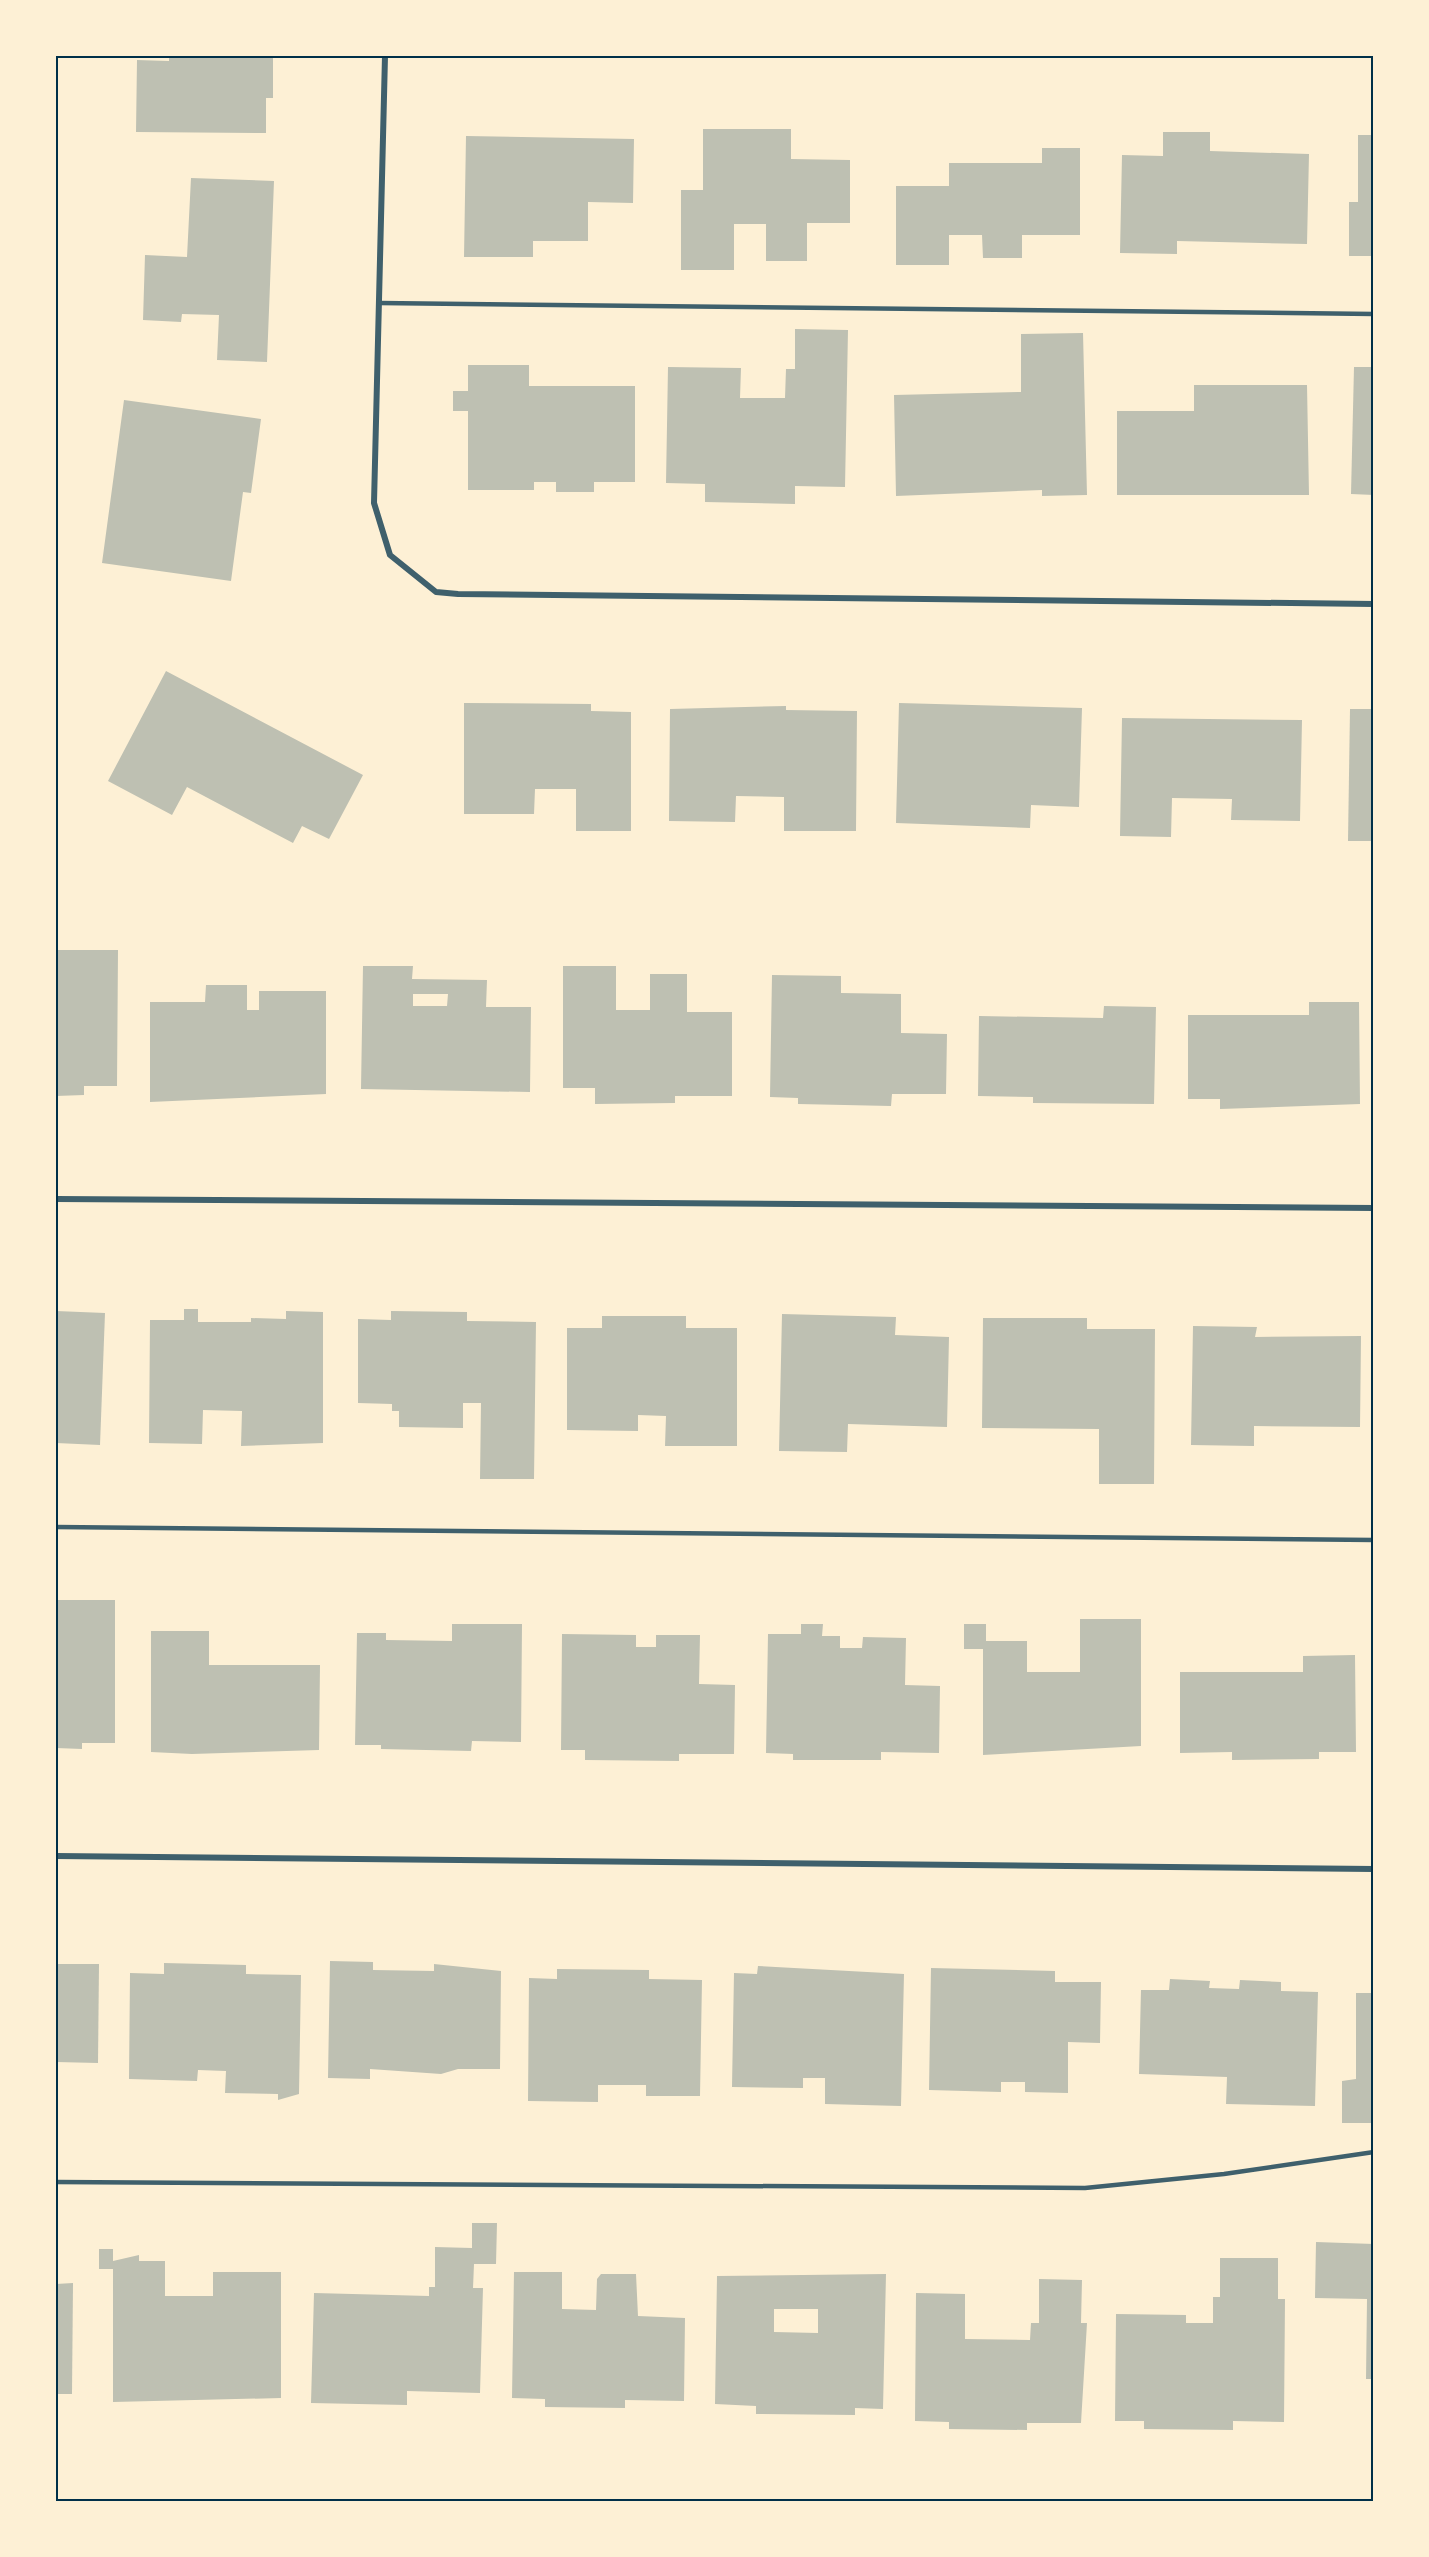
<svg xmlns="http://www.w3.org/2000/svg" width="1429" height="2557" font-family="'Asap Condensed',sans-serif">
<rect width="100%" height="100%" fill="#fdf0d5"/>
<!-- building -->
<g fill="#bec0b2" fill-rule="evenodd">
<polygon points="169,56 273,56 273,98 266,98 266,133 136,132 137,60 169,61"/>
<polygon points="703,129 791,129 791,159 850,160 850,223 807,223 807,261 766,261 766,224 734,224 734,270 681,270 681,190 703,190"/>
<polygon points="1163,132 1210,132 1210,151 1309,154 1307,244 1177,241 1177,254 1120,253 1122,155 1163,156"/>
<polygon points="1358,135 1374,135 1374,256 1349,256 1349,202 1358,202"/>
<polygon points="466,136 634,139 633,203 588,202 588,241 533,241 533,257 464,257"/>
<polygon points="1042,148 1080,148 1080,235 1022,235 1022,258 983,258 982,235 949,235 949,265 896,265 896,186 949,186 949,163 1042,163"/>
<polygon points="191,178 274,181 267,362 217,360 219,315 182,314 181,322 143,320 145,255 187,257"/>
<polygon points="795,329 848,330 845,487 795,486 795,504 705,502 705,484 666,483 668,367 741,368 740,398 785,398 786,369 795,369"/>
<polygon points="1083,333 1087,495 1042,496 1042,490 896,496 894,395 1021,392 1021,334"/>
<polygon points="468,365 529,365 529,386 635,386 635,482 594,482 594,492 556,492 556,482 534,482 534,490 468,490 468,411 453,411 453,391 468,391"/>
<polygon points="1354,367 1374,367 1374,495 1351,494"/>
<polygon points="1194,385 1307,385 1309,495 1117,495 1117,411 1194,411"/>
<polygon points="124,400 261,419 251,493 243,492 231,581 102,563"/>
<polygon points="166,671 363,775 329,839 302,826 293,843 187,787 172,815 108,781"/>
<polygon points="464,703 591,704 591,711 631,712 631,831 576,831 576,789 535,789 534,814 464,814"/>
<polygon points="899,703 1082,708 1079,807 1031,805 1030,828 896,823"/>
<polygon points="786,706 786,710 857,711 856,831 784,831 784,797 736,796 735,822 669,821 670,709"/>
<polygon points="1350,709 1374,709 1374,841 1348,841"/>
<polygon points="1122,718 1302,720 1300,821 1231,820 1232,799 1172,798 1171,837 1120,836"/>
<polygon points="56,950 118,950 117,1086 84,1086 84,1095 56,1096"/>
<path d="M363 966H413L412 979 487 980 486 1007H531L530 1092 361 1089ZM413 994H448L447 1006H413Z"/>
<polygon points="563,966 616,966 616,1010 650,1010 650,974 687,974 687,1012 732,1012 732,1096 675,1096 675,1103 595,1104 595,1088 563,1088"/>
<polygon points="772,975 841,976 841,993 901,994 901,1033 947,1034 946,1094 892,1094 891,1106 798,1104 798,1098 770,1097"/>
<polygon points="206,985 247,985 247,1010 259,1010 259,991 326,991 326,1094 150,1102 150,1002 205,1002"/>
<polygon points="1309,1002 1359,1002 1360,1104 1220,1109 1220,1099 1188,1099 1188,1015 1309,1015"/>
<polygon points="1104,1006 1156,1007 1154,1104 1033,1103 1033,1097 978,1096 979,1016 1103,1018"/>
<polygon points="184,1309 198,1309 198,1322 251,1322 251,1318 286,1319 286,1311 323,1312 323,1443 241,1446 242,1411 203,1410 202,1444 149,1443 150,1320 184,1320"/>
<polygon points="56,1311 105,1313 100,1445 56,1443"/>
<polygon points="391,1311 467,1312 467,1321 536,1322 534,1479 480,1479 481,1403 463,1403 463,1428 399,1427 399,1411 392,1411 392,1404 358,1403 358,1319 391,1320"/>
<polygon points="782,1314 896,1317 895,1335 949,1337 947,1427 848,1424 847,1452 779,1451"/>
<polygon points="602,1316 686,1316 686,1328 737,1328 737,1446 665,1446 666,1416 638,1415 638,1431 567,1430 567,1328 602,1328"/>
<polygon points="983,1318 1087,1318 1087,1329 1155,1329 1154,1484 1099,1484 1099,1429 982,1428"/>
<polygon points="1193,1326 1257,1327 1255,1337 1361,1336 1360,1427 1254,1426 1254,1446 1191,1445"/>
<polygon points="56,1600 115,1600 115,1743 82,1743 82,1749 56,1748"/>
<polygon points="1080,1619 1141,1619 1141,1746 983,1755 983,1649 964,1649 964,1624 986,1624 986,1641 1027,1641 1027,1672 1080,1672"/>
<polygon points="452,1624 522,1624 521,1742 472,1741 471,1751 381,1749 381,1745 355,1745 357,1633 386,1633 386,1640 452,1641"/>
<polygon points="801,1624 823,1624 822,1636 840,1636 840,1648 862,1648 863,1637 906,1638 905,1685 940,1686 939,1753 881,1752 881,1760 793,1760 793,1754 766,1753 768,1634 801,1634"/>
<polygon points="151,1631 209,1631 209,1665 320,1665 319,1750 192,1754 151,1752"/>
<polygon points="562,1634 636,1635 636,1647 656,1647 656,1635 700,1635 699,1684 735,1685 734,1754 679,1754 679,1761 585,1760 585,1750 561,1750"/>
<polygon points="1355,1655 1356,1752 1319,1752 1319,1759 1232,1760 1232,1752 1180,1753 1180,1672 1303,1672 1303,1656"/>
<polygon points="330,1961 373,1962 373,1970 434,1971 434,1964 501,1971 500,2069 458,2069 441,2074 370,2069 370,2079 328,2078"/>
<polygon points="164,1963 246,1965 246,1974 301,1975 299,2094 278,2100 278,2094 225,2093 226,2071 198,2070 197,2081 129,2079 130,1973 164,1974"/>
<polygon points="56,1964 99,1964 98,2063 56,2062"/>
<polygon points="758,1966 904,1974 901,2106 825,2104 825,2078 803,2078 803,2088 732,2087 734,1973 757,1974"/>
<polygon points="931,1968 1055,1971 1055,1982 1101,1982 1100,2043 1068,2042 1068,2093 1025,2092 1025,2082 1001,2082 1001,2092 929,2090"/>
<polygon points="557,1969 649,1970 649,1979 702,1980 700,2096 646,2096 646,2085 598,2085 598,2102 528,2101 529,1978 557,1979"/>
<polygon points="1170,1979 1210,1981 1209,1988 1239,1989 1240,1980 1281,1982 1281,1991 1318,1992 1315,2106 1226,2104 1227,2077 1139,2074 1141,1990 1169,1990"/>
<polygon points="1356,1993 1374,1993 1374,2123 1342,2123 1342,2081 1356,2079"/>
<polygon points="472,2223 497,2223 496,2264 474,2264 473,2288 483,2288 480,2393 407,2391 407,2405 311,2403 314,2293 429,2296 429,2287 435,2287 435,2247 472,2248"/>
<polygon points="1316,2242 1374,2244 1374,2379 1366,2379 1367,2299 1315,2298"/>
<polygon points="99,2249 113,2249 113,2261 139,2255 139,2261 165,2261 165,2296 213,2296 213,2272 281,2272 281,2398 113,2402 113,2269 99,2269"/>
<polygon points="1220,2258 1278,2258 1278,2299 1285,2299 1284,2422 1233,2421 1233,2430 1144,2429 1144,2421 1115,2421 1116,2314 1186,2315 1186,2323 1213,2323 1213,2297 1220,2297"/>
<polygon points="514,2272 562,2272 562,2309 596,2310 597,2279 601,2274 636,2274 638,2316 685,2318 684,2401 625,2400 625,2408 545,2407 545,2399 512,2398"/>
<path d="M886 2274 883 2409 855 2408V2415L756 2414V2406L715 2404 717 2276ZM774 2309H818V2333L774 2332Z"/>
<polygon points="1039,2279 1082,2280 1081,2323 1087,2323 1081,2423 1027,2423 1027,2430 949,2429 949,2422 915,2421 916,2293 965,2294 965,2339 1030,2340 1031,2323 1039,2323"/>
<polygon points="73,2283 72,2394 56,2394 56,2284"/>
</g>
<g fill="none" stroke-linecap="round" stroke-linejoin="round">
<!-- service -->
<g stroke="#3f606c" stroke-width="4.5">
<polyline points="379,303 1374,314"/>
<polyline points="56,1527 1374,1540"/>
<polyline points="56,2182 1085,2188 1224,2174 1374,2152"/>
</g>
<!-- minor -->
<g stroke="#3f606c" stroke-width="6">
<polyline points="385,56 374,503 390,555 436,592 458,594 1374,604"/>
<polyline points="56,1199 1374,1208"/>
<polyline points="56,1856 1374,1869"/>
</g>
</g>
<!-- border -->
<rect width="1429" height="2557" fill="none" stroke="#fdf0d5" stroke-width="114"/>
<rect x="57" y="57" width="1315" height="2443" fill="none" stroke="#003049" stroke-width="2"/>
</svg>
